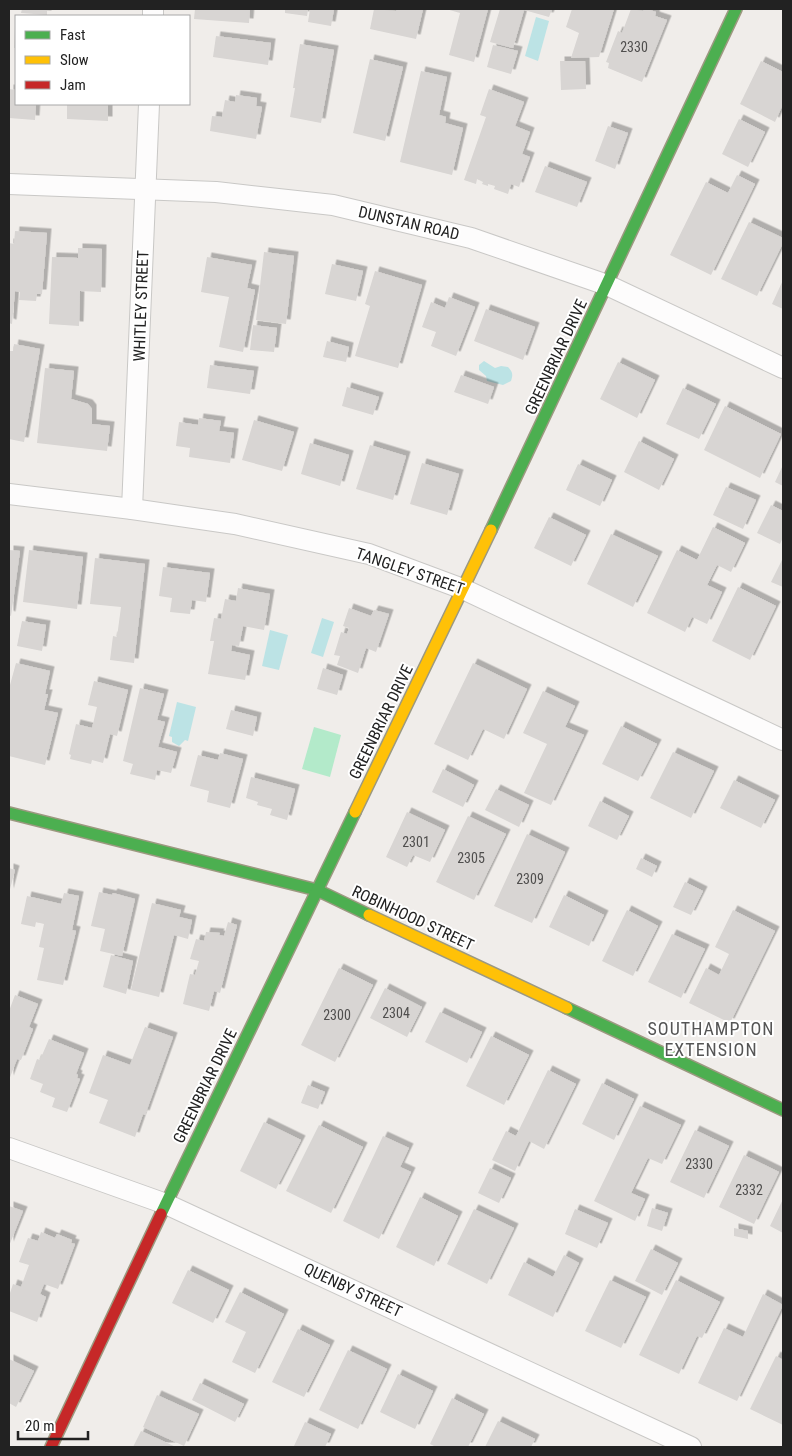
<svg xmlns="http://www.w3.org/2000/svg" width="792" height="1456" font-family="'Roboto Condensed',sans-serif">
<defs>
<filter id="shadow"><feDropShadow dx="4.5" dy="-4.5" stdDeviation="0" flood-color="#0004"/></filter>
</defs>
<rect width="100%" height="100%" fill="#f0edea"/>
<!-- pitch -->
<polygon fill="#b3eaca" points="314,727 341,735 330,777 302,769"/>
<!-- water -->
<g fill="#bce3e5">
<polygon points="536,17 549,21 538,61 525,56"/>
<path d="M484 361 495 368 501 366 508 367C513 372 513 375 511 381L503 385 487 381 486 376 479 370V365Z"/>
<polygon points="322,618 334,622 323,657 311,653"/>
<polygon points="270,630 288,635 279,670 262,666"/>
<polygon points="177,702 196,707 188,741 185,740 179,746 172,742 172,737 169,736"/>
</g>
<!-- building -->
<g fill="#d8d5d3" filter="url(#shadow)">
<polygon points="22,9 47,9 47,15 21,13"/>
<polygon points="195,9 250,9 249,23 194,19"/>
<polygon points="285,9 308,9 307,16 285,13"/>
<polygon points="310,9 334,9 331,26 308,22"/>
<polygon points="374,9 396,11 397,9 423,9 416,39 370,29"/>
<polygon points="446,9 488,9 474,62 449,55 460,13"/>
<polygon points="500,9 552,9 549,17 524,10 513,48 490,42"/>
<polygon points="572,9 614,9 599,57 571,58 579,33 566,27"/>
<polygon points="631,9 643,11 644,9 647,9 656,12 655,16 667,20 642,82 608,68 609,63 606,62 618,31 622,33"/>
<polygon points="15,25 16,25 16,48 14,48"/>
<polygon points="216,36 271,43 268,65 213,57"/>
<polygon points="300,44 334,50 321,123 290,117 295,88 293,88"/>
<polygon points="493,45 518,51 511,74 487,67"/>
<polygon points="370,59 403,67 385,141 353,133"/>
<polygon points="560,61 585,61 586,89 561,90"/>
<polygon points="761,61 783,72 783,104 775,122 740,104"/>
<polygon points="421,71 447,77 439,115 446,117 445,123 463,128 452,175 400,162"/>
<polygon points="9,89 16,90 16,104 36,104 35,120 9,118"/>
<polygon points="489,89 524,102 515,126 530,132 522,154 530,157 519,187 511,184 508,194 494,189 495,186 488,184 488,186 482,184 483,182 477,179 476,184 464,180 486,117 480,115"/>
<polygon points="236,95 257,98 256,106 262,107 256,139 210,131 212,116 222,117 225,100 235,102"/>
<polygon points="67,104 108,104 108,121 67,119"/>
<polygon points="739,119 765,132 748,167 722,154"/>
<polygon points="608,126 628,133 615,169 595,161"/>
<polygon points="545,166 587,182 577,207 535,192"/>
<polygon points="737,175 755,184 711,275 670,255 706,182 728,193"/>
<polygon points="749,222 783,238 783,243 757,296 721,279"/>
<polygon points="15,231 47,233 42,294 37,294 36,301 19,300 20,292 15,291 12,324 9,323 9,243 14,244"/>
<polygon points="78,248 102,249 101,292 80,291 79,326 49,324 52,257 78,258"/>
<polygon points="264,252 294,256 286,324 256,320"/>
<polygon points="207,257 252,265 247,288 255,290 243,352 219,347 229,297 201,292"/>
<polygon points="332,264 363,271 356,301 325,294"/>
<polygon points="375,271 422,285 398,368 355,356 370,306 365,304"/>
<polygon points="783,280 783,309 772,304"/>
<polygon points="449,297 475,307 456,356 431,346 436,332 422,327 431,302 445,308"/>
<polygon points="486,309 535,327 523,360 474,341"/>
<polygon points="253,325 277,328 274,352 250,350"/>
<polygon points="327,341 349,347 346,362 323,357"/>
<polygon points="14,344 40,349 24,442 9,439 9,351 13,351"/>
<polygon points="618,362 655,380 637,418 600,399"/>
<polygon points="210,365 254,371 250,394 207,388"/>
<polygon points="45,368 74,371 71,399 88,404 92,409 92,424 110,426 107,451 37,443"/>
<polygon points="461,375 494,387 488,404 454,392"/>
<polygon points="347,387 379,397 373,415 342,406"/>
<polygon points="683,388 716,404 699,439 666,424"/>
<polygon points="725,406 781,434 760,478 704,450"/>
<polygon points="199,418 221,421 219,431 234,433 230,463 189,457 190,448 176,446 179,422 198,425"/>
<polygon points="254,420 294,432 282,471 242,460"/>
<polygon points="639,441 674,459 659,490 624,472"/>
<polygon points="310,443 349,455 340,486 301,474"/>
<polygon points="370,445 406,456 393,500 356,489"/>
<polygon points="422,463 459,474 447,515 410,504"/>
<polygon points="578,464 612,480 600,506 566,490"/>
<polygon points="783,465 783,486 775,482"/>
<polygon points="726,487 756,500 743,529 713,515"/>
<polygon points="771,505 783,511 783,537 780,544 757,533"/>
<polygon points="549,517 586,535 571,566 534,548"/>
<polygon points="713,527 745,543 731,572 717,565 707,585 722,592 707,624 692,617 685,632 647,613 677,550 697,560"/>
<polygon points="611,534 658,556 633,607 587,584"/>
<polygon points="9,550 20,551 11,616 9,615"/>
<polygon points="29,550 83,557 77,609 23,602"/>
<polygon points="95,558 145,564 134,663 110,660 113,636 117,637 121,607 90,604"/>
<polygon points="783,558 783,587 771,582"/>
<polygon points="163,567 210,573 206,602 192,600 190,614 170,612 172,598 159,596"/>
<polygon points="738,587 776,606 750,660 712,641"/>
<polygon points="238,588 270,594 264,630 243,626 239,646 232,645 231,651 250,655 245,680 208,674 214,641 210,641 214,618 221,619 225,599 236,601"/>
<polygon points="349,608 371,616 374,610 389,614 376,652 366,648 358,673 337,665 340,656 334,655 341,632 347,634 349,628 343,626"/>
<polygon points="22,621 46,625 42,651 17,646"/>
<polygon points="16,663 50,671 45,694 48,694 44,710 58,713 45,765 9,756 9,685 10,685"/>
<polygon points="473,663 527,689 504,739 483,729 468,760 434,744"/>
<polygon points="323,668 343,675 337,695 317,689"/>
<polygon points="94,681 128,690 117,736 110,734 103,763 92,760 91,764 70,759 71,755 69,754 76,724 92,728 97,707 88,705"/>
<polygon points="140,688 164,694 157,720 165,722 158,747 177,752 171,773 157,770 155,780 130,774 133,764 123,761"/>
<polygon points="543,691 575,706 565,727 584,735 551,805 524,793 547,744 523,733"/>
<polygon points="231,710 257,717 253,736 226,729"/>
<polygon points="621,726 657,744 638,781 602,764"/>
<polygon points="673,752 714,771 691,818 650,798"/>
<polygon points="220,753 243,759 230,808 207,802 209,791 190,786 198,755 218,760"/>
<polygon points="443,769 474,785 463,807 432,792"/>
<polygon points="251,777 295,789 287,820 270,815 272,809 257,805 258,802 246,798"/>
<polygon points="734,780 775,800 761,828 720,808"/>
<polygon points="496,789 529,805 519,827 485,810"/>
<polygon points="600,801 629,816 617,840 588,826"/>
<polygon points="407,812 445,830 430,862 413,855 407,867 386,857"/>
<polygon points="468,816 506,834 474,900 436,882"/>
<polygon points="527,834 565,852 532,923 494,906"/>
<polygon points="641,858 657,866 652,877 636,869"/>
<polygon points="9,868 15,870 9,893"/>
<polygon points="685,882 703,891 691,915 673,907"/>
<polygon points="99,892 112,895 113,893 135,899 122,956 100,951 105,929 91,926"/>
<polygon points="64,893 79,896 72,930 76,931 63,985 37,980 44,948 39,947 44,924 36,922 35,927 21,924 27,896 61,904"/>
<polygon points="564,895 604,915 589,946 549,927"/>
<polygon points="152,903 181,910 179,917 192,920 188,939 174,935 159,997 131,990"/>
<polygon points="627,910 658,926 633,976 602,961"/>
<polygon points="733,910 775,931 730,1023 689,1003 706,968 719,975 729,954 715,947"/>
<polygon points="228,922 237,925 220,993 214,991 209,1011 183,1004 190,974 195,975 199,961 190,959 196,939 204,941 206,932 220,933 219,935 224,936"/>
<polygon points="672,934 705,949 681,998 648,982"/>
<polygon points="111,955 133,961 126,994 103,987"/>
<polygon points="339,968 373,985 335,1062 301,1045"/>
<polygon points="385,988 422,1007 407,1037 370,1018"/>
<polygon points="15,995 38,1004 29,1027 33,1029 21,1060 17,1059 9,1080 9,1011"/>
<polygon points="440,1012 482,1032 467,1063 425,1042"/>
<polygon points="145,1027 173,1037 145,1115 143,1114 135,1137 99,1123 108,1100 89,1093 103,1055 130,1065"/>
<polygon points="491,1036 529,1055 504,1105 466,1086"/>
<polygon points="49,1039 84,1053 76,1074 78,1075 77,1078 80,1079 67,1112 52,1107 55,1098 40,1092 43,1084 30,1079 37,1059 40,1060"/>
<polygon points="548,1070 576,1084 544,1149 529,1141 515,1171 492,1160 506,1131 516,1136"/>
<polygon points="602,1083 634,1099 614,1140 582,1124"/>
<polygon points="308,1085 325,1092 318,1109 301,1103"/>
<polygon points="640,1106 681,1125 662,1164 648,1158 631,1193 645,1199 635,1221 594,1201"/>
<polygon points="264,1122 301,1140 276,1189 240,1171"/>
<polygon points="319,1125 363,1147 331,1213 286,1191"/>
<polygon points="695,1130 729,1146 704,1198 670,1182"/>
<polygon points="383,1136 409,1148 400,1167 411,1172 379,1239 343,1221"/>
<polygon points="744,1155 779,1172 754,1224 719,1207"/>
<polygon points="490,1168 511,1178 499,1203 478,1193"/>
<polygon points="420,1197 458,1216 434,1266 396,1247"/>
<polygon points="783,1199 783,1233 770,1226"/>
<polygon points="9,1206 23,1211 9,1246"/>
<polygon points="652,1208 668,1213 662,1231 647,1226"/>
<polygon points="474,1209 514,1228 487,1284 447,1264"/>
<polygon points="575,1209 608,1223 597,1248 565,1234"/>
<polygon points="734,1228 748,1231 748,1239 734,1236"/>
<polygon points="41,1232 55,1238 57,1234 72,1240 71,1243 75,1244 58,1289 44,1284 40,1294 46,1297 37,1322 9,1311 9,1296 13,1284 21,1287 29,1265 19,1262 28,1238 38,1241"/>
<polygon points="651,1249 678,1263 662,1295 635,1281"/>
<polygon points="564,1255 579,1263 553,1317 508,1295 524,1262 553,1277"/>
<polygon points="188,1270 229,1290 213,1323 172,1303"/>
<polygon points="610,1280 646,1297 621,1348 585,1331"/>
<polygon points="676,1280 720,1302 702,1338 697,1336 679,1374 639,1355"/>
<polygon points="240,1292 284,1314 255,1373 232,1362 246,1332 225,1322"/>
<polygon points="763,1294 783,1305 737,1401 698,1383 724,1328 743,1337"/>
<polygon points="298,1329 330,1345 304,1397 272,1382"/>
<polygon points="348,1350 387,1369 358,1429 319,1410"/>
<polygon points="776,1356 783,1360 783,1425 750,1409"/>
<polygon points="9,1359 34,1371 16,1407 9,1403"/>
<polygon points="398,1374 433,1391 415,1429 380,1412"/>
<polygon points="200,1383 244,1404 235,1422 192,1400"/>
<polygon points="157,1395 199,1414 184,1446 143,1427"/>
<polygon points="452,1398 484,1414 468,1447 436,1447 430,1444"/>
<polygon points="498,1421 535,1439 531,1447 485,1447"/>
<polygon points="305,1422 331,1434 325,1447 294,1446"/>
<polygon points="141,1431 176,1447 133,1447"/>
</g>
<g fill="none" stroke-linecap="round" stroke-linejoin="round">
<!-- street casing -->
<g stroke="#c9c8c6" stroke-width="22">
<g id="street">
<polyline points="153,16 153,9"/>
<polyline points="9,184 216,192 333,205 471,238 607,285 783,368"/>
<polyline points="9,494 132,509 235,524 369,554 463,589 783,740"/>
<polyline points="132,509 149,104"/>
<polyline points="9,1148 166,1204 691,1447"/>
</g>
</g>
<!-- fast casing -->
<g stroke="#9c9980" stroke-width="14">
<g id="fast">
<polyline points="491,530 736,9"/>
<polyline points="9,813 317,890 369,915"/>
<polyline points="567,1008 783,1110"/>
<polyline points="161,1214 355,812"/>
</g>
</g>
<!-- slow casing -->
<g stroke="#9c9980" stroke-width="14">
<g id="slow">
<polyline points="355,812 491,530"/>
<polyline points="369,915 567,1008"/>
</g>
</g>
<!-- jam casing -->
<g stroke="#9c9980" stroke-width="14">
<polyline id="jam" points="51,1447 161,1214"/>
</g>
<!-- street -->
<use href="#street" stroke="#fdfcfc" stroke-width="20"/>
<!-- fast -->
<use href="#fast" stroke="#4caf50" stroke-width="11"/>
<!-- slow -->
<use href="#slow" stroke="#ffc107" stroke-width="11"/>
<!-- jam -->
<use href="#jam" stroke="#c62828" stroke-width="11"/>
</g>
<g text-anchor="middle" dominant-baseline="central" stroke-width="4" stroke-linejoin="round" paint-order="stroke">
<!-- number labels -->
<g font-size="14" fill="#504f4e">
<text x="634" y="47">2330</text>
<text x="416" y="842">2301</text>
<text x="471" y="858">2305</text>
<text x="530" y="879">2309</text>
<text x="396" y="1013">2304</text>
<text x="337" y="1015">2300</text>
<text x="699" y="1164">2330</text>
<text x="749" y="1190">2332</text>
</g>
<!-- street labels -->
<g font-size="16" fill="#222" stroke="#fff">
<text transform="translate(409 223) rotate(13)">DUNSTAN ROAD</text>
<text transform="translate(141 306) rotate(-88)">WHITLEY STREET</text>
<text transform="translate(556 357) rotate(-65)">GREENBRIAR DRIVE</text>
<text transform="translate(410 571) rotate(19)">TANGLEY STREET</text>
<text transform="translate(381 722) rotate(-64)">GREENBRIAR DRIVE</text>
<text transform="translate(413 918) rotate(25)">ROBINHOOD STREET</text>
<text transform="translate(205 1086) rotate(-64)">GREENBRIAR DRIVE</text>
<text transform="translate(353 1290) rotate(25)">QUENBY STREET</text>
</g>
<!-- neighbourhood labels -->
<g font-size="18" letter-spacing="1" fill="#555" stroke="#fff">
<text x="711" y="1028">SOUTHAMPTON<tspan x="711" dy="21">EXTENSION</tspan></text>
</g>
</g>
<!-- border -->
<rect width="792" height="1456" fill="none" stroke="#222222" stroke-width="20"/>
<!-- legend -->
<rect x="15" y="15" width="175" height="90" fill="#ffffff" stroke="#a7a7a7"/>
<rect x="25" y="31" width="25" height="8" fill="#4caf50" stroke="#a7a7a7"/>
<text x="60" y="40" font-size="15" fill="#222222">Fast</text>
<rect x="25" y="56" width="25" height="8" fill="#ffc107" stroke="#a7a7a7"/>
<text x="60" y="65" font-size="15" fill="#222222">Slow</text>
<rect x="25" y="81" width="25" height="8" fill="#c62828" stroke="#a7a7a7"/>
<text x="60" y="90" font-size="15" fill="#222222">Jam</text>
<!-- scale -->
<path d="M18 1431v8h70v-8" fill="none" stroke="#222222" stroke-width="2.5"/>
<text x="25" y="1431" font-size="15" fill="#222222" stroke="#ffffff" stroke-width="4" paint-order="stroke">20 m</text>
</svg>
